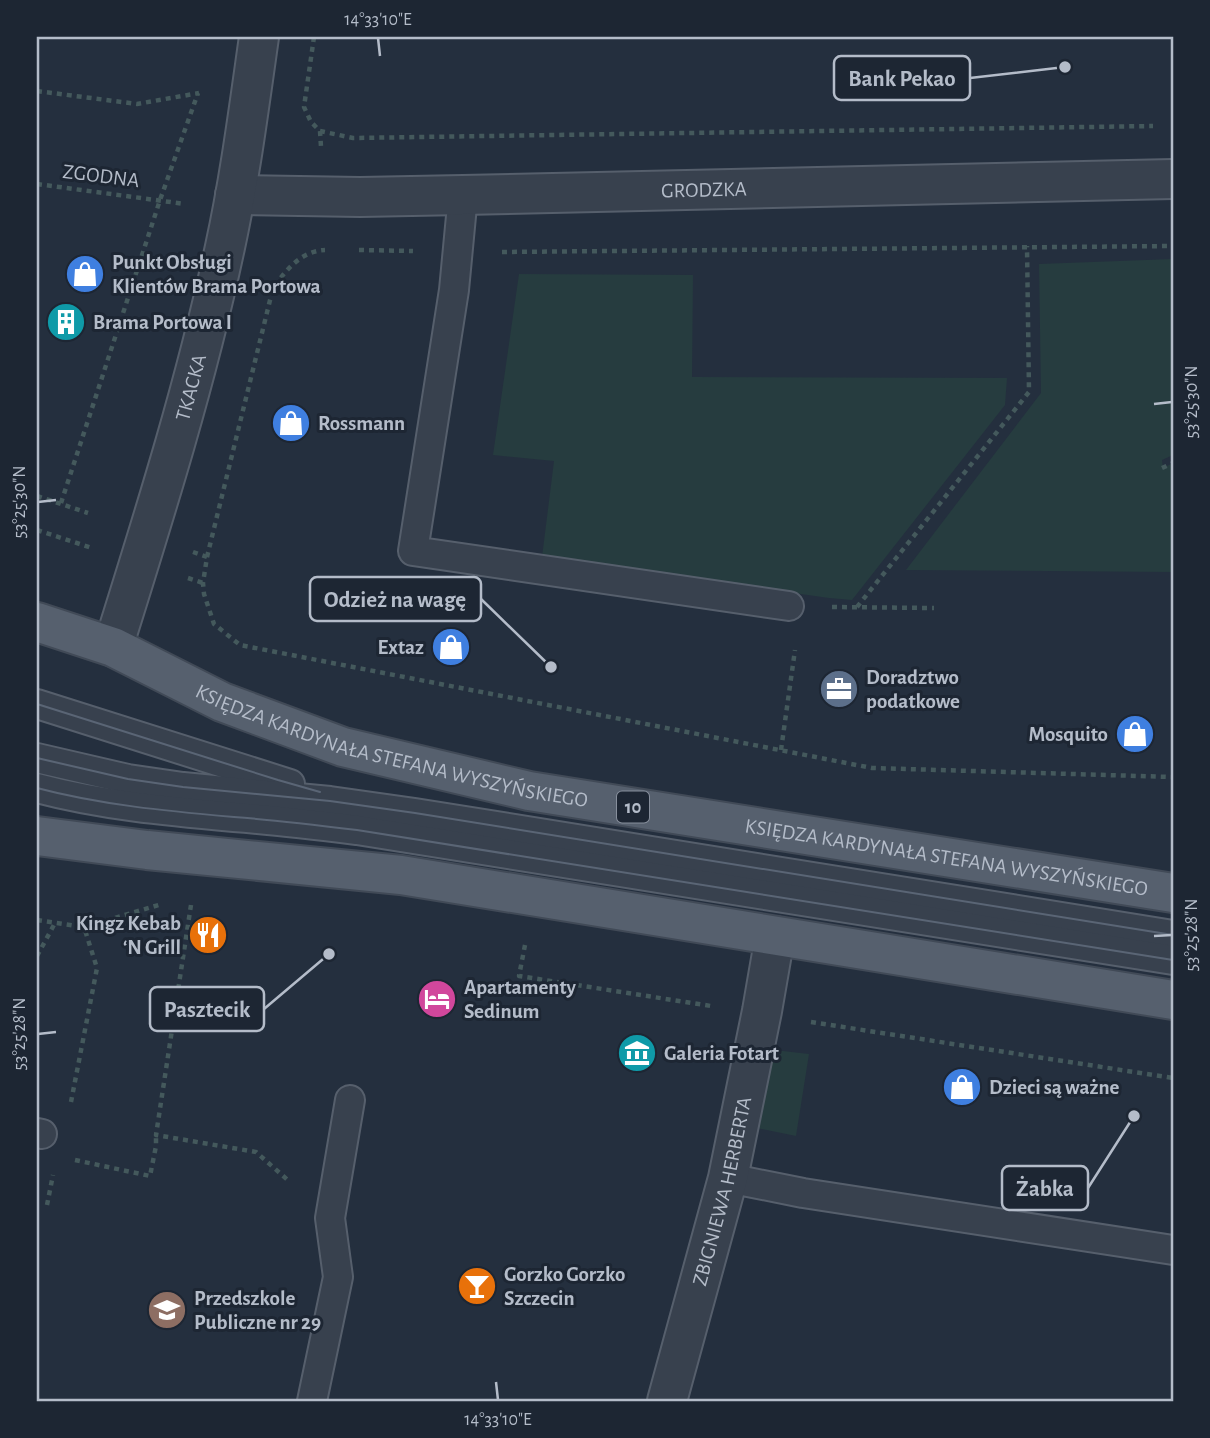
<svg xmlns="http://www.w3.org/2000/svg" width="1210" height="1438" font-family="'Alegreya Sans',sans-serif">
<rect width="100%" height="100%" fill="#242f3e"/>
<!-- green -->
<g fill="#263c3f">
<polygon points="1173,259 1173,455 1162,460 1163,468 1173,463 1173,572 906,570 1041,393 1039,264"/>
<polygon points="519,274 693,275 692,377 1007,378 1005,405 852,600 829,598 542,557 554,461 493,455"/>
<polygon points="774,1050 809,1054 796,1136 757,1128"/>
</g>
<g fill="none" stroke-linecap="round" stroke-linejoin="round">
<!-- lane casing -->
<g stroke="#565f6c" stroke-width="32">
<g id="lane">
<polyline points="463,195 454,290 413,551 789,606"/>
<polyline points="37,704 290,784"/>
<polyline points="37,758 128,779 183,787 330,801 415,813 1173,935"/>
<path d="M37 788C101 805 167 811 234 817 275 820 316 825 357 830L1173 960"/>
<polyline points="37,1133 42,1134"/>
<polyline points="728,1178 803,1193 1173,1250"/>
<polyline points="312,1401 338,1277 330,1218 350,1100"/>
</g>
</g>
<!-- street casing -->
<g stroke="#565f6c" stroke-width="42">
<g id="street">
<path id="s1" d="M235 195 360 197 463 195 1173 179"/>
<path id="s2" d="M113 647C154 516 196 383 225 247 240 178 249 107 259 37"/>
<path id="s3" d="M667 1401 728 1178 762 1011 775 936"/>
</g>
</g>
<!-- primary casing -->
<g stroke="#414a57" stroke-width="42">
<g id="primary">
<path id="s4" d="M37 622 113 647 222 702 343 747 529 791 1173 893"/>
<polyline points="37,836 147,850 401,875 1173,1000"/>
</g>
</g>
<!-- path -->
<g stroke="#44595c" stroke-width="4.5" stroke-dasharray="5 5" stroke-linecap="butt">
<polyline points="314,37 304,107 311,122 320,131 353,138 1153,126"/>
<polyline points="37,91 137,104 199,93"/>
<polyline points="320,131 321,147"/>
<polyline points="37,184 185,204"/>
<polyline points="359,250 413,251"/>
<polyline points="502,252 1173,246"/>
<polyline points="1162,468 1173,463"/>
<polyline points="37,496 88,513"/>
<polyline points="61,503 160,200 198,93"/>
<polyline points="37,530 92,548"/>
<polyline points="193,552 207,557 203,583 204,594 214,624 240,645 872,768 1173,777"/>
<path d="M207 557 273 288C286 270 301 251 325 250"/>
<polyline points="188,578 203,583"/>
<polyline points="832,607 934,608"/>
<polyline points="857,607 1029,392 1027,246"/>
<polyline points="781,750 795,650"/>
<polyline points="191,905 156,1135 256,1152 290,1182"/>
<polyline points="37,920 84,927 162,904"/>
<polyline points="525,945 519,976 711,1006"/>
<polyline points="37,956 55,923"/>
<polyline points="811,1022 1173,1078"/>
<polyline points="71,1102 97,968 84,927"/>
<polyline points="75,1160 150,1176 156,1146 156,1135"/>
<polyline points="47,1205 53,1175"/>
</g>
<!-- lane -->
<use href="#lane" stroke="#38414e" stroke-width="28"/>
<!-- street -->
<use href="#street" stroke="#38414e" stroke-width="38"/>
<!-- primary -->
<use href="#primary" stroke="#56606e" stroke-width="38"/>
<!-- tram -->
<g stroke="#5a6575" stroke-width="2">
<polyline points="37,704 278,780 320,792"/>
<polyline points="37,758 128,779 183,787 330,801 415,813 1173,935"/>
<path d="M37 788C101 805 167 811 234 817 275 820 316 825 357 830L1173 960"/>
</g>
</g>
<!-- ticks -->
<path fill="none" stroke="#b4bcc9" stroke-width="2.5" d="M378 38 380 56M1154 404 1172 402M38 502 56 500M1154 936 1172 935M38 1034 56 1032M496 1382 498 1400"/>
<!-- icons -->
<defs>
<g id="shop-disc" transform="scale(2.0125)"><circle r="9.5" fill="#3f7fe0" stroke="#1d2633"/><path d="M-5-2.5h2.3a2.7 3.5 0 0 1 5.4 0H5L5.5 6h-11ZM-1.5-2.5h3a1.5 2.3 0 0 0-3 0Z" fill="#fff"/></g>
<g id="building-disc" transform="scale(2.0125)"><circle r="9.5" fill="#0f9aa8" stroke="#1d2633"/><path d="M-4-6H4V6H1V3H-1V6H-4ZM-2.5-4.3h1.7v1.8h-1.7ZM.8-4.3h1.7v1.8H.8ZM-2.5-1h1.7V.8h-1.7ZM.8-1h1.7V.8H.8Z" fill="#fff"/></g>
<g id="office-disc" transform="scale(2.0125)"><circle r="9.5" fill="#5c6f8a" stroke="#1d2633"/><path d="M-6-3h4V-5.5h4V-3h4V5H-6ZM-1-4.5V-3h2v-1.5ZM-6 0V1H6V0Z" fill="#fff"/></g>
<g id="restaurant-disc" transform="scale(2.0125)"><circle r="9.5" fill="#e8710a" stroke="#1d2633"/><path d="M-5-6h1v4h1v-4h1v4h1v-4h1v5L-1.5 .5V6h-2V.5L-5-1ZM5-6V6H3V1.5H1.5Q1.5-4 5-6Z" fill="#fff"/></g>
<g id="hotel-disc" transform="scale(2.0125)"><circle r="9.5" fill="#d1479c" stroke="#1d2633"/><path d="M-6-4.5h1.5V1H6V5H4.5V3h-9V5H-6ZM-4 0a1.8 1.8 0 1 1 3.6 0ZM.5 0V-2.5h3Q6-2.5 6 0Z" fill="#fff"/></g>
<g id="museum-disc" transform="scale(2.0125)"><circle r="9.5" fill="#0f9aa8" stroke="#1d2633"/><path d="M0-6L6-3V-2H-6V-3ZM-5-1h2V3h-2ZM-1-1h2V3h-2ZM3-1h2V3H3ZM-6 4H6V6H-6Z" fill="#fff"/></g>
<g id="bar-disc" transform="scale(2.0125)"><circle r="9.5" fill="#e8710a" stroke="#1d2633"/><path d="M-6-5H6L.8 .8V4.5H3.5V6h-7V4.5H-.8V.8Z" fill="#fff"/></g>
<g id="school-disc" transform="scale(2.0125)"><circle r="9.5" fill="#8d6e63" stroke="#1d2633"/><path d="M0-5L7-2L0 1L-7-2ZM-4 1L0 2.5L4 1V4Q0 6-4 4Z" fill="#fff"/></g>
</defs>
<g fill-rule="evenodd">
<use href="#shop-disc" x="85" y="274"/>
<use href="#building-disc" x="66" y="322"/>
<use href="#shop-disc" x="291" y="423"/>
<use href="#shop-disc" x="451" y="647"/>
<use href="#office-disc" x="839" y="689"/>
<use href="#shop-disc" x="1135" y="734"/>
<use href="#restaurant-disc" x="208" y="935"/>
<use href="#hotel-disc" x="437" y="999"/>
<use href="#museum-disc" x="637" y="1053"/>
<use href="#shop-disc" x="962" y="1087"/>
<use href="#bar-disc" x="477" y="1286"/>
<use href="#school-disc" x="167" y="1310"/>
</g>
<g text-anchor="middle" dominant-baseline="central" stroke-width="6" stroke-linejoin="round" paint-order="stroke">
<!-- shield labels -->
<rect fill="#1d2633" stroke="#878f9c" stroke-width="2" x="617" y="791.5" width="32" height="31" rx="5"/>
<g font-size="19" font-weight="bold" fill="#b4bcc9">
<text x="633" y="807">10</text>
</g>
<!-- street labels -->
<g font-size="21" fill="#b4bcc9" stroke="#1d2633">
<text transform="translate(101 176) rotate(7)">ZGODNA</text>
<text stroke="none"><textPath href="#s1" startOffset="469">GRODZKA</textPath></text>
<text stroke="none"><textPath href="#s2" startOffset="271">TKACKA</textPath></text>
<text stroke="none"><textPath href="#s4" startOffset="378">KSIĘDZA KARDYNAŁA STEFANA WYSZYŃSKIEGO</textPath></text>
<text stroke="none"><textPath href="#s4" startOffset="945">KSIĘDZA KARDYNAŁA STEFANA WYSZYŃSKIEGO</textPath></text>
<text stroke="none"><textPath href="#s3" startOffset="217">ZBIGNIEWA HERBERTA</textPath></text>
</g>
<!-- poi labels -->
<g font-size="21" font-weight="bold" fill="#b4bcc9" stroke="#1d2633" text-anchor="start">
<text x="112" y="262">Punkt Obsługi<tspan x="112" dy="24">Klientów Brama Portowa</tspan></text>
<text x="93" y="322">Brama Portowa I</text>
<text x="318" y="423">Rossmann</text>
<text x="424" y="647" text-anchor="end">Extaz</text>
<text x="866" y="677">Doradztwo<tspan x="866" dy="24">podatkowe</tspan></text>
<text x="1108" y="734" text-anchor="end">Mosquito</text>
<text x="181" y="923" text-anchor="end">Kingz Kebab<tspan x="181" dy="24">‘N Grill</tspan></text>
<text x="464" y="987">Apartamenty<tspan x="464" dy="24">Sedinum</tspan></text>
<text x="664" y="1053">Galeria Fotart</text>
<text x="989" y="1087">Dzieci są ważne</text>
<text x="504" y="1274">Gorzko Gorzko<tspan x="504" dy="24">Szczecin</tspan></text>
<text x="194" y="1298">Przedszkole<tspan x="194" dy="24">Publiczne nr 29</tspan></text>
</g>
</g>
<!-- callouts -->
<path fill="none" stroke="#b4bcc9" stroke-width="2.5" d="M1065 67L970 78M551 667L481 599M329 954L264 1009M1134 1116L1088 1188"/>
<g fill="#b4bcc9" stroke="#1d2633" stroke-width="2.5">
<circle cx="1065" cy="67" r="7"/>
<circle cx="551" cy="667" r="7"/>
<circle cx="329" cy="954" r="7"/>
<circle cx="1134" cy="1116" r="7"/>
</g>
<g fill="#1d2633" stroke="#b4bcc9" stroke-width="2.5">
<rect x="834" y="56" width="136" height="44" rx="7"/>
<rect x="310" y="577" width="171" height="44" rx="7"/>
<rect x="150" y="987" width="114" height="44" rx="7"/>
<rect x="1002" y="1166" width="86" height="44" rx="7"/>
</g>
<g font-size="23" text-anchor="middle" font-weight="bold" fill="#b4bcc9">
<text x="902" y="86">Bank Pekao</text>
<text x="395" y="607">Odzież na wagę</text>
<text x="207" y="1017">Pasztecik</text>
<text x="1045" y="1196">Żabka</text>
</g>
<!-- border -->
<rect width="1210" height="1438" fill="none" stroke="#1d2633" stroke-width="77"/>
<rect x="38" y="38" width="1134" height="1362" fill="none" stroke="#b4bcc9" stroke-width="2.5"/>
<g font-size="18" text-anchor="middle" fill="#b4bcc9">
<text x="378" y="25">14°33'10"E</text>
<text transform="translate(1191 402) rotate(-90)" y="6">53°25'30"N</text>
<text transform="translate(19 502) rotate(-90)" y="6">53°25'30"N</text>
<text transform="translate(1191 935) rotate(-90)" y="6">53°25'28"N</text>
<text transform="translate(19 1034) rotate(-90)" y="6">53°25'28"N</text>
<text x="498" y="1425">14°33'10"E</text>
</g>
</svg>
